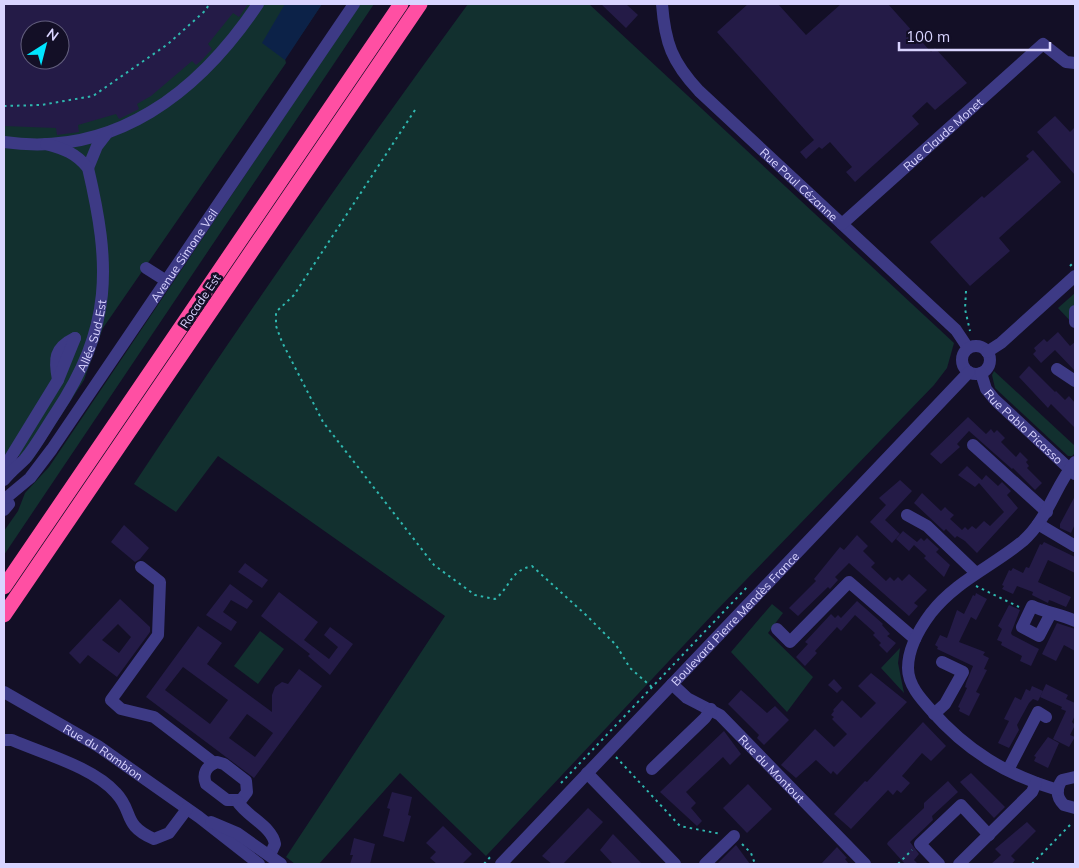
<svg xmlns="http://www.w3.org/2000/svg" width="1079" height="868" font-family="Mulish,sans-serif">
<rect width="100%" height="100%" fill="#130f26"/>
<!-- green -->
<g fill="#12302f" fill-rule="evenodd">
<path d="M4 4H322L285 59 286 63 103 328 84 380 31 462 22 456H18L10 448 4 456ZM30 30H60V60H30Z"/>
<polygon points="360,4 374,4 4,555 4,531 18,511 25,493 49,467"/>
<path d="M468 4H589L954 343 947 368 934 385 714 613 486 856 400 773 319 864H295L286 857 445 616 218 456 176 512 134 484C242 321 353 161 468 4Z"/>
<polygon points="1075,293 1075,326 1058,308"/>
<polygon points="994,371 1075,446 1075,453 1072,456 1068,456 995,388 992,375"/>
<polygon points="772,604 783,613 768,633 813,677 787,712 731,652"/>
<polygon points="260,631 284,649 258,684 234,666"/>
<polygon points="900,648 898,663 904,693 881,668"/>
</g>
<!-- water -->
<polygon fill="#0c2248" points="285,4 322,4 285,60 262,43"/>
<!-- building -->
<g fill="#241b47" fill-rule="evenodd">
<path d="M4 4H248L239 17 233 13 208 44 212 49 203 59 196 65 192 61 151 96 137 104 139 109 119 119 116 114 78 125 79 132 57 135 56 128 4 126ZM30 30H60V60H30Z"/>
<polygon points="601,4 626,4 638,15 626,28"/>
<polygon points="748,4 778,4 806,35 841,4 888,4 931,52 935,48 967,83 935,110 927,102 912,116 919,124 855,182 846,172 852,167 830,142 822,149 819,147 806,159 800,152 814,140 717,32"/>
<polygon points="1055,116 1070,132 1075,127 1075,175 1037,132"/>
<polygon points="1033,150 1061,182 999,238 1010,251 970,286 930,242 982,196 984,198 1029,159 1026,156"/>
<polygon points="1058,332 1070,346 1075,342 1075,371 1055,350 1041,363 1033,354 1036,351 1034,348 1044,339 1047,342"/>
<polygon points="1029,366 1055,392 1056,391 1065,400 1069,396 1075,403 1075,428 1051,404 1048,408 1019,377"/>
<polygon points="968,417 986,434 991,429 994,433 997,430 1005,438 1001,442 1016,457 1020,452 1028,460 1026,462 1029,466 1027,468 1042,483 1035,490 1013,468 1012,469 969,431 957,444 960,447 941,464 930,454"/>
<polygon points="967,466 982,480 986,475 998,486 1002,482 1011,491 1007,495 1018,508 977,553 965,541 957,536 955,538 946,529 944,531 914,503 922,493 941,511 945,507 949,511 954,515 950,519 962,530 965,527 968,530 972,526 976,529 984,521 990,526 1004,512 979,483 975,487 958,475"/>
<polygon points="900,480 912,491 885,520 900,534 892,543 870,522 886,505 879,498"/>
<polygon points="1075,496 1075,524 1071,533 1060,528 1060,524"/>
<polygon points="124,525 149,548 140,559 135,562 111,542"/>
<polygon points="903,531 917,542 921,538 924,541 927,538 939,549 936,552 950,565 944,577 924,558 926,556 914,545 909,551 896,539"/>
<polygon points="857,535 868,546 863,551 875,563 871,567 886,581 890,577 894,581 898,577 902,581 909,574 927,590 914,603 918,606 909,616 849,563 835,577 838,580 830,589 828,587 798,616 789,608 816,581 814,579 840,547 844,550"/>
<polygon points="1044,542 1075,557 1075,573 1048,560 1038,582 1071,597 1066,607 1052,601 1049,600 1048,603 1032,595 1033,592 1017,586 1013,594 1002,589 1004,586 1002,585 1009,570 1011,571 1013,568 1023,573 1026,567 1029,568 1040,544 1042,545"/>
<polygon points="245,563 268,580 262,588 238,572"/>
<polygon points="230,584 253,601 247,609 231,600 223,612 237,622 231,631 206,615"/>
<polygon points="279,592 318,622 304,640 329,659 338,647 324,635 330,627 353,644 330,675 308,656 310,654 261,616"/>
<polygon points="976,593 987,599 976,620 971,617 959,642 985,652 983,655 989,658 984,669 987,670 976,692 980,694 969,716 959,711 960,708 958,707 967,688 965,687 966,683 973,666 937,649 938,647 935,645 940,635 947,638 957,610 964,614 973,595 975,596"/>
<path d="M120 599 150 627V632L117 677 88 655 80 664 69 653ZM118 624 131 637 119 653 102 640Z"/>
<polygon points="857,601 883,624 882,625 890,634 887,636 896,643 887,653 879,645 881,643 873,635 875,633 855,615 841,631 837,627 815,651 817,653 805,666 796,657 808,644 805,642 831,614 835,618 838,615 841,618"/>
<polygon points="1009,605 1020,610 1011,633 1012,635 1039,649 1031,666 1020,661 1022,656 1001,645 1002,642 997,640 1002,629 998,626"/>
<polygon points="1057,623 1075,629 1075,651 1064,645 1056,661 1042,654"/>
<path d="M198 626 222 643 207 664 272 712V695L275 687 282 682 288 684 299 669 322 686 254 778 146 697ZM183 667 228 700 210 724 165 690ZM247 714 273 733 255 757 229 738Z"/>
<polygon points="871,673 907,702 837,775 833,771 831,774 816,760 796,778 781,765 815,729 834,747 847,734 832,719 834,717 831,715 834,711 833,710 842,700 861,718 876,703 858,686"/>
<polygon points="834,679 842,688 837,693 828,685"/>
<polygon points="1046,684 1068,695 1066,699 1075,703 1075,715 1072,722 1075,725 1070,735 1075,737 1069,747 1053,739 1066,711 1061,709 1062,707 1040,697"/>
<polygon points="1032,686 1043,691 1038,701 1033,699 1029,703 1017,725 1019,730 1009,748 998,743 1009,721 1004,719 1015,697 1021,700 1026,689 1030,691"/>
<polygon points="741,690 767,713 775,706 789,720 764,745 757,738 759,735 728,704"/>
<polygon points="923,722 946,746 931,761 922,753 902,776 910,783 901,793 897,790 893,795 888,790 851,829 834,814 865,781 867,782"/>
<polygon points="724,731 741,754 730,765 723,757 686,792 696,803 691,808 702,821 697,826 660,792"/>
<polygon points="1048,737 1059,743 1048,768 1034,761 1036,757 1034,756"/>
<polygon points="971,773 1005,807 994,818 960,782"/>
<polygon points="948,781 958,792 932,816 933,820 910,842 919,854 914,860 918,864 905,864 887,844 888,842 924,808 924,803"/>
<polygon points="748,784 772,809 747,833 723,808"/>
<polygon points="392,792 412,797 408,815 411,816 404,842 383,836 390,809 387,808"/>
<polygon points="588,808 603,822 563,864 552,864 542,856"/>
<polygon points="1027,822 1036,831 1011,856 1015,860 1012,864 991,864 1001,855 995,849"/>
<polygon points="443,826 472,854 462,864 437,864 430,858 436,852 426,843"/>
<polygon points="613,834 642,864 613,864 600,850"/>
<polygon points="354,838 375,844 370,864 350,864 353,855 350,855"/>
<polygon points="736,845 750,864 717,864"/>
<polygon points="837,847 847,858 845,859 849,864 821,864"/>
</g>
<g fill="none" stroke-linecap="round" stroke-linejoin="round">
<!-- path -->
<g stroke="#2fb8b0" stroke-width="2" stroke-dasharray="2.5 4" stroke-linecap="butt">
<polyline points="4,106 41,105 93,96 168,44 206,10 209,4"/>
<path d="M415 110 294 295 276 312V326L282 342 323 422 434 565 475 595 495 599C511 587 509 571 532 566L586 615 616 645 630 668 654 689"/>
<polyline points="1070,266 1075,261"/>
<polyline points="966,291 965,309 970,331"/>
<polyline points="976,586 1019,607"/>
<polyline points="616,757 680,826 721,834"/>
<polyline points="561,783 749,585"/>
<polyline points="742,844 751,853 755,864"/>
<polyline points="484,864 492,855"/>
<polyline points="898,864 912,850"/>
<polyline points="1032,864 1071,824"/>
</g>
<!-- minor -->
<g stroke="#3d3a85" stroke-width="12">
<path id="s1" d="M662 4C665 43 672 62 699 91L956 330 968 348"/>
<path d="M4 142C115 158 199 92 258 4"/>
<polyline points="88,168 97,146 107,133"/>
<path id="s2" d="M842 224 1043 44 1066 62 1075 63"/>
<polyline points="146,268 165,280"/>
<polyline points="1075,322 1075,311"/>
<circle cx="976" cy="360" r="14"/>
<polyline points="987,352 1001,343 1075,276"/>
<polyline points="1057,369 1075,381"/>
<path id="s3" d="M981 373 986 389 995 400 1075 474"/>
<path d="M58 380C54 359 54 348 75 338"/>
<polyline points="973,445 1047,512"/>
<polyline points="4,468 58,380 75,338"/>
<path id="s4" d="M4 480C10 472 18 466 25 459 36 446 45 429 55 414 113 327 111 266 88 168 76 153 64 149 46 144"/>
<polyline points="4,497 9,504 4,510"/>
<path id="s5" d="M6 498 30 478 52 449 354 4"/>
<polyline points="907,515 927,526 976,573"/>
<polyline points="1038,524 1075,546"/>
<polyline points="141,567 160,582 158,635 111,700 121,709 154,717 214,763"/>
<path d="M1050 615 1039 636 1022 627 1032 606C1047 613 1061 614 1075 621"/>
<polyline points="777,629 790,642 849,582 915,639"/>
<path id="s6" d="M672 684 687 698 720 715 865 864"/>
<path id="s7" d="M4 692 98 746 199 817 259 864"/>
<polyline points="934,714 945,704 963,672 942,662"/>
<path d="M4 740H12C44 754 93 767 116 793 134 812 122 825 154 839L169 833 187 809"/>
<path d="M217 762 224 764 246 781 247 792 241 800H227L206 784C202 774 206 766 217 762Z"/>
<polyline points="652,769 705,718 711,709"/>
<polyline points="1008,770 1038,712 1046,717"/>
<polyline points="587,773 675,864"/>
<path d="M1075 777 1062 780C1056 789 1056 797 1064 805L1075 808"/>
<path d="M1058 790C1006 775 966 750 931 710 921 699 908 685 908 668 908 648 919 629 931 613 956 581 993 566 1023 541 1048 519 1055 486 1075 462"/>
<path d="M237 801C247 817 272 826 275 844L270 855"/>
<polyline points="211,822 237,833 281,864"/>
<path id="s8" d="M501 864 969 372"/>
<polyline points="705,864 734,836"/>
<polyline points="939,864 920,844 961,805 989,835"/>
<polyline points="959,864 1032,792 1036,783"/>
</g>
<!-- highway -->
<g stroke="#ff4fa3" stroke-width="15">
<polyline points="4,587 401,4"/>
<polyline points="4,615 420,4"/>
</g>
</g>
<g text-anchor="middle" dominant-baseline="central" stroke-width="5" stroke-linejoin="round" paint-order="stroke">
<!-- street labels -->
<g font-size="12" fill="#d9d4ff" stroke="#130f26">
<text stroke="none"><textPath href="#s2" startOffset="135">Rue Claude Monet</textPath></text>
<text stroke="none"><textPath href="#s1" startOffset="234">Rue Paul Cézanne</textPath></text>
<text stroke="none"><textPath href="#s5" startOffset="302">Avenue Simone Veil</textPath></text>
<text transform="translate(200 301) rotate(-56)">Rocade Est</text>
<text stroke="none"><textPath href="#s4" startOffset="171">Allée Sud-Est</textPath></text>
<text stroke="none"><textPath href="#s3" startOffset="70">Rue Pablo Picasso</textPath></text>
<text stroke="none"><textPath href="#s8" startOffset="339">Boulevard Pierre Mendès France</textPath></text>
<text stroke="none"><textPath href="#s7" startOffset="116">Rue du Rambion</textPath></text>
<text stroke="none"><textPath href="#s6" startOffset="132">Rue du Montout</textPath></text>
</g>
</g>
<!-- border -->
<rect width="1079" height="868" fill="none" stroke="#d9d4ff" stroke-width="10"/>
<!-- north arrow -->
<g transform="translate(45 45) rotate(36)"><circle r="24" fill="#130f26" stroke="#625e7d"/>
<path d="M0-4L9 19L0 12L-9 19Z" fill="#00e5ff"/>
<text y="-8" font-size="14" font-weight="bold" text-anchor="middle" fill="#d9d4ff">N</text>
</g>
<!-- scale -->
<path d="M899 42v8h151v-8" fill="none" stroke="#d9d4ff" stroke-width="2.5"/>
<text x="906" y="42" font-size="15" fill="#d9d4ff" stroke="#130f26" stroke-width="4" paint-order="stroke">100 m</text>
</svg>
